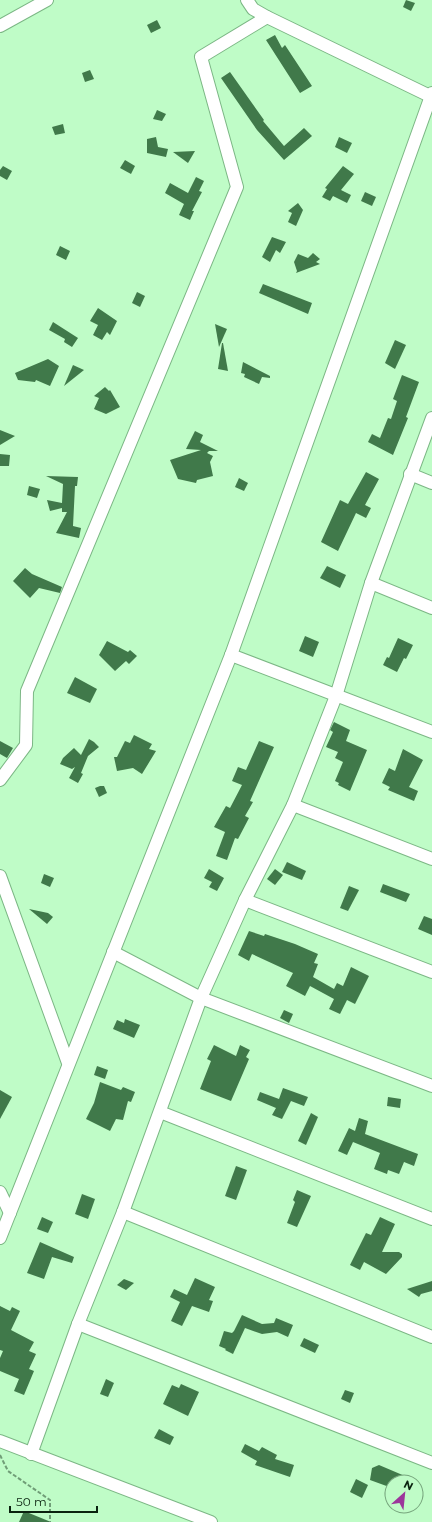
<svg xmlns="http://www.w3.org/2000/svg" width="432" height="1522" font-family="Montserrat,sans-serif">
<rect width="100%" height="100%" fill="#bffcc7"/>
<!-- building -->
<g fill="#40794a">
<polygon points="406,0 415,3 411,11 403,7"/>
<polygon points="157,20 161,28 151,33 147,25"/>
<polygon points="275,35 282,48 285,45 312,86 300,93 266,40"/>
<polygon points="90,70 94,79 85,82 82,73"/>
<polygon points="230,72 264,120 263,121 284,146 304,128 312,136 284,160 257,130 221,78"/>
<polygon points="157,110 166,114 162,121 153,119"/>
<polygon points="63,124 65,133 55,135 52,127"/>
<polygon points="156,137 158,147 168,149 166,157 147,153 147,139"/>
<polygon points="339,137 352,143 347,153 335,147"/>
<polygon points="195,151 188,163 173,152"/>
<polygon points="125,160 135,166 131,174 120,168"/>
<polygon points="3,166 12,171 7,180 0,176 0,170"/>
<polygon points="343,166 354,174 341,190 351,195 347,203 333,196 330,201 322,197 327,189 325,188"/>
<polygon points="196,177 204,181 199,191 202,192 192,211 194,211 190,220 179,215 184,204 165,193 170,183 188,193"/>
<polygon points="365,192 376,197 372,206 361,201"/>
<polygon points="298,203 303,210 296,226 288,222 292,213 288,211"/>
<polygon points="272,237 286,242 280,253 276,250 270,262 262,257"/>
<polygon points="60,246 70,251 66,260 56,255"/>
<polygon points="313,253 320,259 316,262 320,264 296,273 297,271 294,262 298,254 308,258"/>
<polygon points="263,284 312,303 308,314 259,293"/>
<polygon points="137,292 145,296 140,307 132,303"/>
<polygon points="98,308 117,321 110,335 107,332 102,340 93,335 98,325 90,321"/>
<polygon points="53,322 78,338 72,347 64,342 65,339 49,330"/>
<polygon points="215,324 227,329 219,347"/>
<polygon points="395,340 406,345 395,369 385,363"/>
<polygon points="222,343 223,343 228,371 218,369"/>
<polygon points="48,359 59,366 50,386 36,380 35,382 18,380 15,373"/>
<polygon points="243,362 270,376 270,378 262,377 259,384 244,377 245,374 241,373"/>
<polygon points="73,365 84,370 64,386"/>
<polygon points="402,375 419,382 406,417 408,418 393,455 368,442 372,434 380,438 388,418 391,419 397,401 393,399"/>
<polygon points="105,387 109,391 110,390 120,407 106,414 94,409 99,398 94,396"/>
<polygon points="0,430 15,436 0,445"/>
<polygon points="195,431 203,435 200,442 218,451 209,451 207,453 213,456 210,462 213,476 197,480 196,483 178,479 170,460 201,450 186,449"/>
<polygon points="0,454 10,455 9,466 0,466"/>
<polygon points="366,472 379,479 365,505 371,508 366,518 356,513 338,551 321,542 340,500 348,504"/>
<polygon points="46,476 78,477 77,486 75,486 73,526 81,528 79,538 56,533 67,512 62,512 62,508 50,511 47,500 62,503 63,484"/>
<polygon points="239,478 248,483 244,491 235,487"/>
<polygon points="29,486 40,489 37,498 27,495"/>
<polygon points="327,566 346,575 340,588 320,578"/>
<polygon points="25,568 32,574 62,587 60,593 39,588 30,598 13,581"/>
<polygon points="305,636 319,642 313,657 299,651"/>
<polygon points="398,638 413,645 406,659 404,658 397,672 383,665 387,657 389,658"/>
<polygon points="107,641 128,652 130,650 137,656 129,664 126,661 115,671 99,655"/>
<polygon points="75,677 97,689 90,703 67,693"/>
<polygon points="334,722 350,730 346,741 367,750 350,791 338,785 339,783 335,781 343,762 335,758 338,752 326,747 333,732 330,730"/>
<polygon points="134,735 152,744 149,749 156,751 142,774 133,768 117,771 114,757 117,757 125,741 130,743"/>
<polygon points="89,739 94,742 99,747 88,756 81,773 83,774 78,783 69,778 75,767 72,769 60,764 63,758 74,748 81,755"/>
<polygon points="0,741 13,748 7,758 0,754"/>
<polygon points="259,741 274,747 250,801 253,802 245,816 249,818 238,839 235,838 227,860 216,856 225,832 214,827 226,806 230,808 242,785 232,781 238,767 246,770"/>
<polygon points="403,749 423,760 409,787 418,791 414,801 388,790 390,787 382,783 389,768 395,771"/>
<polygon points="100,786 104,786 107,793 99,797 95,788"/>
<polygon points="287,862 306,871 302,880 282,872"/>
<polygon points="209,869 224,878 217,891 209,887 212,882 204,878"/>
<polygon points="275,869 283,875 275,885 267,879"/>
<polygon points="44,874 54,878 50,887 41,883"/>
<polygon points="383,884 410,894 406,902 380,892"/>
<polygon points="349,886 359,890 348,911 340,908"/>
<polygon points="29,909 48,913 53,917 47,924"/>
<polygon points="424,916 432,919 432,935 418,929"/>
<polygon points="249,931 264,936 265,934 295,944 318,954 314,963 318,964 313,977 334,989 337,983 343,986 351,967 369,976 355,1004 347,1000 340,1014 329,1009 334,999 310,986 305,996 286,986 293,973 252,954 249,961 238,955"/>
<polygon points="284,1010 293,1014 289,1023 280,1018"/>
<polygon points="125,1019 140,1025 134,1038 113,1029 117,1020 124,1023"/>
<polygon points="214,1045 236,1056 240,1045 250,1050 246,1057 249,1059 231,1101 200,1089 211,1061 207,1059"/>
<polygon points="97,1066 108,1070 105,1079 94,1075"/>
<polygon points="100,1082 121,1090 123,1087 135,1092 131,1102 128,1101 123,1120 116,1119 110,1131 86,1119 94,1103"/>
<polygon points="283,1088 308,1097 304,1106 291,1101 282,1119 272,1115 276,1108 257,1100 260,1092 279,1099"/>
<polygon points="0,1090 12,1097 0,1119"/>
<polygon points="388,1097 401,1099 400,1108 387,1106"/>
<polygon points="311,1113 318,1117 306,1145 298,1141"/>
<polygon points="359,1118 368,1121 365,1134 418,1154 414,1166 404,1162 399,1174 388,1170 387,1174 374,1169 380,1153 353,1142 347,1155 338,1151 349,1128 355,1131"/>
<polygon points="236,1166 247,1170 236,1200 225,1196"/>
<polygon points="297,1190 311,1196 297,1227 287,1223 295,1202 293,1200"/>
<polygon points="82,1194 95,1199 88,1219 75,1214"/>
<polygon points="42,1217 53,1222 48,1233 37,1229"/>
<polygon points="380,1217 395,1224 382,1252 399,1252 402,1254 402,1257 386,1274 364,1262 360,1270 350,1265 366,1233 371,1235"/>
<polygon points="40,1242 74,1257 72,1263 52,1257 44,1279 27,1273"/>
<polygon points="195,1278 215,1287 209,1300 213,1301 209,1312 192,1306 182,1326 171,1321 180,1302 170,1297 174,1289 187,1295"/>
<polygon points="124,1279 134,1283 126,1290 117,1285"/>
<polygon points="432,1281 432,1291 421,1294 419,1297 407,1289"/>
<polygon points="0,1306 10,1311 12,1307 20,1311 11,1330 34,1342 29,1351 36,1354 29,1369 34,1371 24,1395 14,1391 19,1379 0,1371 0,1358 3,1351 0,1350"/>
<polygon points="242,1315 262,1324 274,1323 276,1318 293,1325 288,1337 277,1332 262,1334 245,1328 233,1354 225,1350 226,1349 219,1346 224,1331 232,1333 234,1331"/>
<polygon points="304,1338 319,1345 315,1353 300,1346"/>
<polygon points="106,1379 114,1383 108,1397 100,1394"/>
<polygon points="181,1384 199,1392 188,1416 163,1404 172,1385 179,1388"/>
<polygon points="345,1390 354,1393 350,1403 341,1399"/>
<polygon points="159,1429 174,1437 170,1445 154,1438"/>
<polygon points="245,1444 259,1451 262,1447 277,1455 275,1459 294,1465 290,1477 255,1465 257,1461 241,1452"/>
<polygon points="379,1465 419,1482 392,1482 392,1488 370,1480 372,1468"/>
<polygon points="356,1479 368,1485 362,1498 350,1492"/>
<polygon points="24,1511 51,1522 19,1522"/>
</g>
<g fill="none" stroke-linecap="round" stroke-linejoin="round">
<!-- minor casing -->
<g stroke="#7cb785" stroke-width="14">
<g id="minor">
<polyline points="247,0 253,9 267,17 432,97"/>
<polyline points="0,26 47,0"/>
<polyline points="410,474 432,483"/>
<polyline points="371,583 432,608"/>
<polyline points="231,655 432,732"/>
<polyline points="0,780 26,745 27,691 237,187 201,57 267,17"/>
<polyline points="293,805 432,859"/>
<polyline points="0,876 68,1063"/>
<polyline points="245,900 432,972"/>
<polyline points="113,952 201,998 432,1086"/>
<polyline points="160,1112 432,1219"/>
<polyline points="0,1192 10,1213"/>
<polyline points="123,1212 432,1337"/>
<polyline points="0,1238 231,655 432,93"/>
<polyline points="78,1324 432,1463"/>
<polyline points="0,1441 211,1522"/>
<polyline points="31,1454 78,1324 123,1212 201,998 245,900 293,805 336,696 371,583 432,418"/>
</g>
</g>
<!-- path -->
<polyline stroke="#709d77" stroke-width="2" stroke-dasharray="4 2" stroke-linecap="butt" points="0,1455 8,1471 50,1500 50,1522"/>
<!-- minor -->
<use href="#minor" stroke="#fff" stroke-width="12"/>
</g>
<!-- north arrow -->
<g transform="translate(404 1494) rotate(27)"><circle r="19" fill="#bffcc7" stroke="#77a57d"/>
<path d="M0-3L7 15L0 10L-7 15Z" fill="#9c369b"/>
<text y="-6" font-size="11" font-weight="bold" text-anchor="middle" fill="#0a220f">N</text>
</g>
<!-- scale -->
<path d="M10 1506v6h87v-6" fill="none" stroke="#0a220f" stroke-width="2"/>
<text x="16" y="1506" font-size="12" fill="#0a220f" stroke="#bffcc7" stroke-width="3" paint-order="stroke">50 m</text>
</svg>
